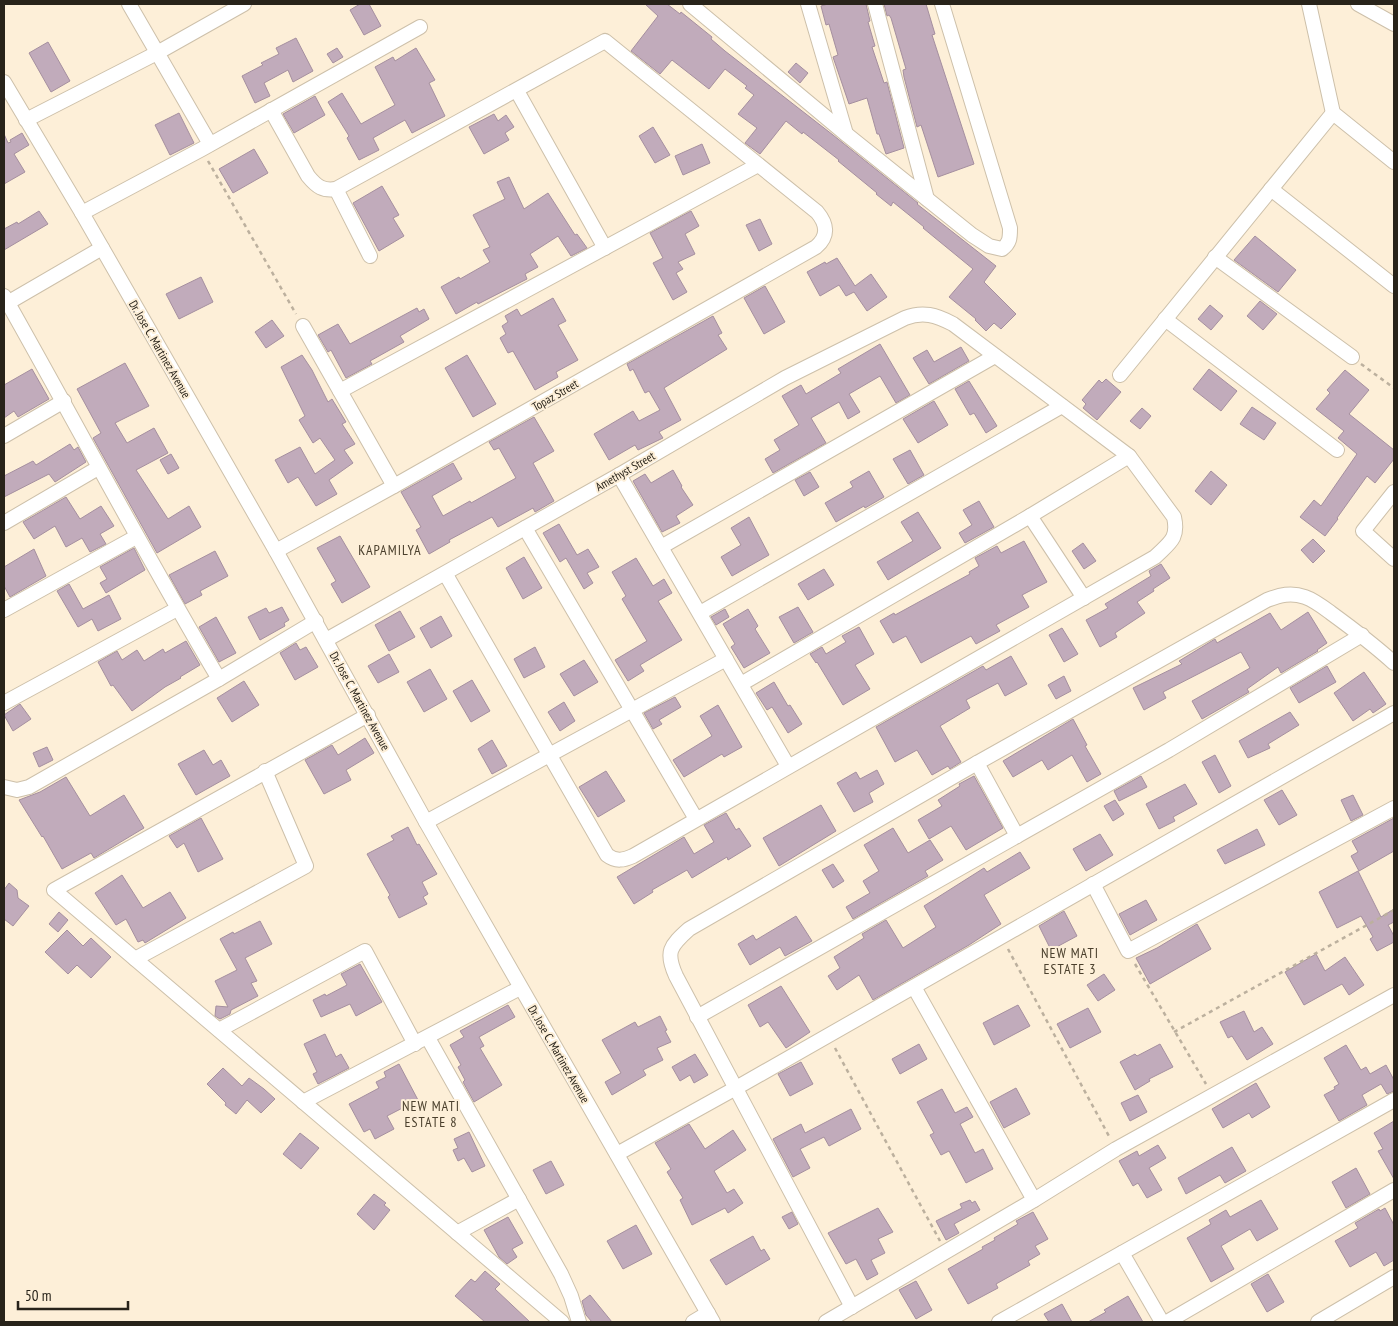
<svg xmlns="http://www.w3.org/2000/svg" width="1398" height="1326" font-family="'PT Sans Narrow',sans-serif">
<rect width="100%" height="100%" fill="#fdefd8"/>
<!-- building -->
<g fill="#c1abbb" stroke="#a58f9f">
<polygon points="360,4 369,4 381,26 364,35 350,10"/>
<polygon points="645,4 667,4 680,14 681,12 712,37 711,39 725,51 833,135 918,203 917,204 996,266 984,282 1016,314 1001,329 994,323 986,331 975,320 976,319 949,297 973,269 923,228 924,227 893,202 891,206 876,194 877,193 838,161 839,160 803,132 802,134 786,121 760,154 745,143 757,128 738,114 754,95 745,88 747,86 725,69 709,89 672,60 660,74 631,51 658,16"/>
<polygon points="828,4 866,4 870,21 868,22 875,46 872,47 884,83 887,82 904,148 886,154 879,134 877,134 867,98 849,104 833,57 838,55 829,24 826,25 821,6"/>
<polygon points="884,4 926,4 935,34 932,35 974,164 938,177 921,125 917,127 904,77 903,70 906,69 891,18 889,15 887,16"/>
<polygon points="296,38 313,71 293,82 288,70 264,83 270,96 255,103 242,76 263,65 261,63 279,54 276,48"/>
<polygon points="48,42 70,81 51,92 29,53"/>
<polygon points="337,48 343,57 333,63 327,54"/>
<polygon points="416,48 435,80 429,83 445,116 412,133 405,120 373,138 379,150 359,160 347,138 349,136 328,102 342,93 361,124 395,105 375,67 393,57 395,61"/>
<polygon points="796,63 808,73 800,83 788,72"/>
<polygon points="315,96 325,115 294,133 283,114"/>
<polygon points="179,113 194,143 170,155 155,125"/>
<polygon points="494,114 498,121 506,115 514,127 505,133 509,140 484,154 469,127"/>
<polygon points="653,127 670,155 655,163 639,136"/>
<polygon points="22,133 29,145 14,154 25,172 4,184 4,134 8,143 11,142 10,140"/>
<polygon points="702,144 710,163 683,175 675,156"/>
<polygon points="254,149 268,173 233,193 219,169"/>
<polygon points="509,177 524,209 548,193 575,235 577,234 587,248 571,256 558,236 530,254 538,267 525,274 527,279 478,304 477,302 456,314 441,287 459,277 460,279 490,262 483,250 490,247 473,215 505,199 497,182"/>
<polygon points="382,186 399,215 393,218 404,236 379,251 353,203"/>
<polygon points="39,211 48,224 4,250 4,229 17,222 18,224"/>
<polygon points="691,211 699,226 685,234 695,254 678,262 683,269 676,273 687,292 673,300 653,263 663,258 650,233"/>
<polygon points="760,219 772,244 759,251 746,225"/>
<polygon points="1255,236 1296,270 1278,292 1234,260"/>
<polygon points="837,258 855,286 871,274 887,297 867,311 854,292 846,296 839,285 820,296 807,272 825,262 826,264"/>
<polygon points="201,277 213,302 179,319 166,294"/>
<polygon points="765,286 785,322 764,334 744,298"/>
<polygon points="553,298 566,321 558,325 578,360 556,372 558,377 535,390 513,351 508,353 500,338 506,334 502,326 508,322 505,316 517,309 521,316"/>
<polygon points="1260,301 1277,314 1263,330 1247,316"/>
<polygon points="1210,305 1223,316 1211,330 1198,319"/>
<polygon points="417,308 419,312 424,309 429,319 400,336 404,342 370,361 372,364 346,378 331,350 328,352 318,335 338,324 350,344"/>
<polygon points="713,316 722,333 718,335 727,349 664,388 681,420 659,432 663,438 638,450 635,445 609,460 594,434 633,411 639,421 660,410 649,391 645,393 633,369 630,371 627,364"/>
<polygon points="272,320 284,336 266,348 255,332"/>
<polygon points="880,344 910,395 896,403 880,376 849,394 860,412 848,419 839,402 811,418 826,443 773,473 765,459 780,450 774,440 799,425 782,396 801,385 806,394 841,373 838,369"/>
<polygon points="961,347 969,361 929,384 913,358 927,350 934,362"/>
<polygon points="302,355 312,370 328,402 332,399 346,422 342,424 355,444 344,450 353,463 329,480 337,494 316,506 298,477 288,483 275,460 300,447 315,474 335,460 320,438 313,443 299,420 305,416 281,367"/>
<polygon points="467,355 496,404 473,417 445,368"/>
<polygon points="125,363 149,406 115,423 127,443 154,428 168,453 136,470 168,519 189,506 201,527 157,553 93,438 101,433 77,389"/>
<polygon points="32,369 49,399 18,417 14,411 4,418 4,385"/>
<polygon points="1209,369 1237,391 1221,411 1193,389"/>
<polygon points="1345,370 1369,390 1349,414 1394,450 1394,459 1375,483 1367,476 1337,518 1338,519 1325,536 1300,517 1314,500 1321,506 1357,454 1338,438 1344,431 1316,409 1330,393 1327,390"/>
<polygon points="1106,379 1121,392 1097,420 1083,408 1086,404 1082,400 1099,380 1102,383"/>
<polygon points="969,381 997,426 986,433 974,413 970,415 955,389"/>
<polygon points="934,401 948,425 918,443 903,419"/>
<polygon points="1252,407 1276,423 1264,440 1240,424"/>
<polygon points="1142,408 1151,416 1140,429 1130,421"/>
<polygon points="534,417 554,451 533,463 554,501 535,512 533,508 498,527 492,517 449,540 450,542 429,554 416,530 421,527 401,492 453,463 462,479 432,496 443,516 470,501 471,503 516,478 499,448 494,450 489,442"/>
<polygon points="70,444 74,450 78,447 86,462 55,482 49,474 4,497 4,476 33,461 36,465"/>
<polygon points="910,450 924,475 908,484 893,459"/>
<polygon points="171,454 179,468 168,474 160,460"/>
<polygon points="673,470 682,486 681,487 693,505 676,516 680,523 662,532 633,481 645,474 651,483"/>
<polygon points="869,471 884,497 865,508 864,506 836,522 825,503 853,487 850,482"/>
<polygon points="1211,471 1227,485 1211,505 1195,491"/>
<polygon points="810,472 819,487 804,496 795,480"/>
<polygon points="66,497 80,519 101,506 114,526 100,534 106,544 90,552 82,538 66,547 55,526 34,539 23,522"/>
<polygon points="979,501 994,527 965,543 959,533 972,525 963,510"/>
<polygon points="918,512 941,548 888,580 877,562 913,541 901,522"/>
<polygon points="749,517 769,555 732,576 721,557 741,545 731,528"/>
<polygon points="559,524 577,555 588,549 599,567 587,573 593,583 584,589 566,558 560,562 543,533"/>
<polygon points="340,536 370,587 342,603 331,584 336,581 317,548"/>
<polygon points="1313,539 1325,551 1313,563 1301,550"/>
<polygon points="1024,541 1047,582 1022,595 1029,607 996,625 1000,631 976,644 971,636 921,663 906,636 893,643 880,621 894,613 895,615 970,574 969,572 979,566 975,558 997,546 1001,553"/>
<polygon points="1083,543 1096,561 1084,569 1072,551"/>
<polygon points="134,548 145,570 106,593 100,583 107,579 100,567"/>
<polygon points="34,549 46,576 10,597 4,586 4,567"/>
<polygon points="215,551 228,576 200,591 202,595 185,604 169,575"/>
<polygon points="524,557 542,588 523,599 506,568"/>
<polygon points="636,558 653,586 664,579 672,593 658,601 682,640 640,665 644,671 628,681 615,660 647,641 622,599 626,596 612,572"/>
<polygon points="1161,564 1170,578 1153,589 1154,591 1137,602 1145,613 1115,633 1117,637 1100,647 1086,620 1108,608 1105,604 1151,576 1149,571"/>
<polygon points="824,569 834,585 808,600 798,584"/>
<polygon points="69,584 83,609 109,595 121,619 98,631 92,619 78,627 57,591"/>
<polygon points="282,607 289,620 284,623 285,626 260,640 248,617 266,608 269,613"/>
<polygon points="798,607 813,632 794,643 779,617"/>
<polygon points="725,609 729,617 716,625 711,617"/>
<polygon points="748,609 758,626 755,629 770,653 744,668 731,647 735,644 723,624"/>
<polygon points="400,611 415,637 389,651 375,625"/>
<polygon points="1308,612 1327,643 1317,650 1318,651 1281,673 1278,667 1247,689 1249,692 1202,719 1192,701 1250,668 1241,652 1163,692 1166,698 1144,710 1133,688 1182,664 1179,661 1215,639 1217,643 1270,613 1281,630"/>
<polygon points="441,616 452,636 431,648 420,628"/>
<polygon points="216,617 236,653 219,662 199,627"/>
<polygon points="859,627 874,654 855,665 870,689 843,705 817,662 816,663 810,654 822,647 826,654 846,642 842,636"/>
<polygon points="1062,628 1078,654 1064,662 1049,635"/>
<polygon points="186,641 200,665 180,677 181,678 165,687 132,711 113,685 111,686 98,662 117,651 122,660 137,650 144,661 163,649 165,653"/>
<polygon points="296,643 300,650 306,647 318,667 295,680 280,653"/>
<polygon points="535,647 545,667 524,678 514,659"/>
<polygon points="389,654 399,672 378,683 368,666"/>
<polygon points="1011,656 1027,684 1005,696 998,683 966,700 970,708 940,726 961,762 950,769 948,766 932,775 917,750 895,762 876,727 983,666 986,670"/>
<polygon points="584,660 598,682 574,696 560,674"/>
<polygon points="1327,666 1336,682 1299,703 1290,688"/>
<polygon points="430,669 447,699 424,712 407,682"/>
<polygon points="1364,672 1386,704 1373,713 1370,709 1353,721 1334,693"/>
<polygon points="1064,676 1071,691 1056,699 1048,685"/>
<polygon points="472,680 490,711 471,722 453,691"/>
<polygon points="244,681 259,705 232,722 217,698"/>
<polygon points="774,682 788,706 790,705 802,724 788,733 772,707 767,710 756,693"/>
<polygon points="675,697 681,707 659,720 662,724 653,729 644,713"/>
<polygon points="564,702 575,721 560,731 548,712"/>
<polygon points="20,704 31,719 13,731 4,715"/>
<polygon points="718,705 742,747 724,757 722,754 684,777 673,760 712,736 700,716"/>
<polygon points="1290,712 1299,725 1268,744 1270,748 1248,758 1239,741"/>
<polygon points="1073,719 1087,745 1085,746 1101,774 1087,782 1072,755 1048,770 1042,760 1013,777 1003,761"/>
<polygon points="365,738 374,753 346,770 351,780 324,794 305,760 332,745 338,755"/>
<polygon points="492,740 507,766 492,774 478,749"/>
<polygon points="47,747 53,760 39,767 33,753"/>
<polygon points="204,750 213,765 221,760 230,776 196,795 178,764"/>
<polygon points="1215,755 1231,786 1219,793 1202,762"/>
<polygon points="877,770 884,784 869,793 873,802 854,812 837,783 856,772 860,779"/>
<polygon points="606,771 625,801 598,817 579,787"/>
<polygon points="974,776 1003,828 966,850 951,826 929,839 918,820 942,806 938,800 960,786 959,784"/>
<polygon points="1141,776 1147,787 1119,801 1114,791"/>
<polygon points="66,777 90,816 124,795 144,828 94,858 91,853 62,869 43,836 42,837 19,800 40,792"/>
<polygon points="1185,784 1197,804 1173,817 1175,821 1159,829 1146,804"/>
<polygon points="1282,790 1297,815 1279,825 1264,800"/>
<polygon points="1353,795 1363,815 1351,821 1341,800"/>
<polygon points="1115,800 1124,814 1113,821 1104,806"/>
<polygon points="821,805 836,831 779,866 763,838"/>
<polygon points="726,813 736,830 739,828 751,846 728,860 727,857 692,878 687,870 652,890 653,892 634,904 617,877 684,837 694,854 714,842 704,825"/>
<polygon points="201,818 223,859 198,872 184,843 177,848 169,836"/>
<polygon points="1394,818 1394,851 1359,871 1351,856 1358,852 1352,841"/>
<polygon points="408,827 417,845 419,844 437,874 422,882 428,894 423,897 427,904 399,918 388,897 390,895 367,854 394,840 391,836"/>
<polygon points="893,828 908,853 930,840 943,860 925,871 928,876 853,919 846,907 870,893 863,881 879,871 864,845"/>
<polygon points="1257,829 1265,845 1225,864 1217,850"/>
<polygon points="1100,834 1113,855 1086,871 1073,849"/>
<polygon points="1020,852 1030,868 984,895 1001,924 969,945 873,1000 859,975 837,990 828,976 840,968 834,957 864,938 862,934 886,920 903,948 936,927 924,906 984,868 987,872"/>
<polygon points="833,864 844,881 833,888 822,870"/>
<polygon points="1358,871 1381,917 1394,909 1394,922 1388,925 1394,936 1394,942 1377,951 1370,939 1373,937 1361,916 1337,928 1319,892"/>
<polygon points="122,875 143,908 170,892 186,918 145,943 143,940 138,942 126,919 116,925 95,893"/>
<polygon points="9,883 17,890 18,898 29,906 13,926 4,919 4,890"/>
<polygon points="1146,900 1157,920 1130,935 1119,914"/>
<polygon points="1064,911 1077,936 1051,950 1039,926"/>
<polygon points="59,912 68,920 58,932 49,924"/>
<polygon points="796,916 812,941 785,956 780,947 750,965 738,944 753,935 756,940"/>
<polygon points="260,921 272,944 245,958 257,981 251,983 258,996 231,1010 230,1014 220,1019 215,1016 216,1006 228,1007 215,981 237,970 220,939 233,932 234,934"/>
<polygon points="1197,924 1211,949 1150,984 1136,958 1157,948"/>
<polygon points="67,930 83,946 91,938 111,957 91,978 77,965 68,974 45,952"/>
<polygon points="1316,954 1325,971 1345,957 1364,985 1349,995 1342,984 1304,1005 1285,972"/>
<polygon points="360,964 382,1002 356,1016 350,1004 321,1017 313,1000 325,994 326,996 347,985 341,974"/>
<polygon points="1104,974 1115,990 1098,1001 1087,985"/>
<polygon points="781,986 810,1032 786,1048 768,1022 760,1027 748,1005"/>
<polygon points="508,1005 515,1017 479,1037 484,1046 480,1048 502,1085 474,1102 463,1082 465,1080 458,1067 461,1065 450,1045 464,1037 460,1031"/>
<polygon points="1018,1005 1030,1026 994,1045 983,1023"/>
<polygon points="1088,1008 1101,1032 1070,1048 1057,1024"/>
<polygon points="1244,1011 1254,1032 1262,1027 1273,1044 1247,1060 1232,1036 1228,1038 1220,1022"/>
<polygon points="660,1016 667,1030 665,1031 671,1042 657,1048 663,1060 643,1070 646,1075 612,1095 605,1082 621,1073 602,1040 635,1022 638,1027"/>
<polygon points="325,1034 336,1057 341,1054 349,1068 318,1084 313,1074 317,1072 304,1044"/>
<polygon points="919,1044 927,1059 900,1074 892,1059"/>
<polygon points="1160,1044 1173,1067 1149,1079 1150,1081 1135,1090 1120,1062 1135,1054 1137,1056"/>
<polygon points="1346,1045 1361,1070 1366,1067 1370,1074 1386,1065 1394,1080 1394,1091 1387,1094 1381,1084 1362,1095 1367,1105 1339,1121 1324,1095 1335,1089 1334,1087 1339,1084 1324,1058"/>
<polygon points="695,1054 708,1075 694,1083 690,1075 680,1081 672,1067"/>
<polygon points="801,1062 813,1084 790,1096 778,1074"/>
<polygon points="399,1064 418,1100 387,1116 394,1129 375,1139 370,1129 364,1132 349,1104 379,1088 376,1082 386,1077 384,1072"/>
<polygon points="223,1068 242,1086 249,1078 264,1089 275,1099 261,1113 247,1100 236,1114 225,1105 226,1103 207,1084"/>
<polygon points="1256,1083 1270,1107 1252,1118 1249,1113 1223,1128 1212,1109"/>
<polygon points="1016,1088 1030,1114 1004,1128 990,1102"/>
<polygon points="942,1089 955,1113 967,1107 973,1117 960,1124 975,1153 983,1149 993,1169 966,1183 949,1151 941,1155 930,1135 934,1133 917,1102"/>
<polygon points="1138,1095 1147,1112 1130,1121 1121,1103"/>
<polygon points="851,1109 861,1129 829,1146 824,1137 800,1149 810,1168 793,1177 773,1139 801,1124 805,1133"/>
<polygon points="1394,1121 1394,1179 1378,1151 1383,1149 1374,1133"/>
<polygon points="689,1124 705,1149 733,1130 746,1150 714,1171 727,1193 734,1189 743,1203 728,1213 725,1208 692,1225 680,1200 683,1198 667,1172 671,1169 655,1143"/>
<polygon points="469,1132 485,1166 472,1172 464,1158 458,1161 453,1150 458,1148 454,1139"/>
<polygon points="300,1133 319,1148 301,1169 283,1154"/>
<polygon points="1158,1145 1166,1158 1149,1168 1162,1190 1147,1198 1138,1183 1133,1186 1119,1161 1137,1151 1139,1156"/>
<polygon points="1232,1147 1246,1171 1225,1183 1220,1175 1186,1194 1178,1178"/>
<polygon points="551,1161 564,1185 546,1194 533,1170"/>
<polygon points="1356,1168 1370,1194 1346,1208 1332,1182"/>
<polygon points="374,1194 386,1203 384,1205 390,1210 374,1230 357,1214"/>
<polygon points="970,1200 972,1203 975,1201 980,1210 954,1224 959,1233 946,1240 936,1221 962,1208 960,1204"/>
<polygon points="1261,1200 1278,1229 1257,1241 1250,1229 1221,1246 1234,1269 1211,1282 1187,1238 1211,1224 1209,1220 1226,1210 1230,1217"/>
<polygon points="878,1208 893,1232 878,1239 885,1253 871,1260 878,1274 867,1280 856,1259 846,1264 828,1233"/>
<polygon points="1385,1208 1394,1225 1394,1260 1384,1266 1376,1252 1350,1267 1335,1241 1358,1228 1355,1223 1379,1209 1380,1211"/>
<polygon points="792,1212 798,1224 789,1229 782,1217"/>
<polygon points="1033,1212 1048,1239 1035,1246 1040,1254 1028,1261 1030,1265 996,1284 998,1288 968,1304 948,1269 983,1249 982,1247 995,1240 994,1238 1018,1224 1016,1221"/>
<polygon points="508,1217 523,1243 512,1249 517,1257 507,1264 499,1257 484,1230"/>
<polygon points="636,1225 652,1254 623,1269 607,1241"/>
<polygon points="753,1236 761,1251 764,1249 770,1259 726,1285 710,1260"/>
<polygon points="485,1271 500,1284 495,1289 530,1322 485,1322 455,1296 471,1279 475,1282"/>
<polygon points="1268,1274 1284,1302 1267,1312 1251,1284"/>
<polygon points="916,1281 932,1310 916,1319 899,1290"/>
<polygon points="590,1295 612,1322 592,1322 586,1315 582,1301"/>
<polygon points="1128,1296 1143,1322 1088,1322 1106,1312 1104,1310"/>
<polygon points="1062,1304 1072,1322 1049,1322 1044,1314"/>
</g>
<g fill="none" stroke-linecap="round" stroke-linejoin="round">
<!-- minor casing -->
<g stroke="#cdc0aa" stroke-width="16">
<g id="minor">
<polyline points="129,4 210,144"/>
<path d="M690 4 846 134 972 235 989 246 1002 249C1010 243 1010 238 1010 228L942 4"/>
<polyline points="808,4 846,134"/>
<polyline points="875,4 927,199"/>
<polyline points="1309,4 1333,113 1394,162"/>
<polyline points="1358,4 1394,24"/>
<polyline points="4,82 82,213 276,551 426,822 713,1322"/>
<polyline points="517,91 605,248"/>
<path d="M271 110 308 176C317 187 323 191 336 189L605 41 817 212C827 224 829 236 816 247L394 486 276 551"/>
<polyline points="26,120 157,53 244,4"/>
<polyline points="336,189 370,256"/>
<polyline points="1271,189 1394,286"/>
<polyline points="82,213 202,149 420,27"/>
<polyline points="1215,257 1352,357"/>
<path d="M4 296C76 423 144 553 219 679"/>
<polyline points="4,305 102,248"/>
<polyline points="1165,319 1337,450"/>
<polyline points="303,326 394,486"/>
<polyline points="1120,375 1333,113"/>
<polyline points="340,391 758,165"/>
<polyline points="4,436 64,401"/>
<polyline points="619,475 788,766"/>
<polyline points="1394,492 1363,531 1394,559"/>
<polyline points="1030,516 1084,598"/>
<polyline points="4,523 98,468"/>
<polyline points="525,528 696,819"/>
<polyline points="661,547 995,356"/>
<polyline points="4,610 136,537"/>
<polyline points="700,613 1062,406"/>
<path d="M326 640 619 475 785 378 905 318C923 311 936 315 953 324L1129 456 1174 517C1179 539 1169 543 1155 557L633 856C624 860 616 862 607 855L445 573"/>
<polyline points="741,684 1030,516 1129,456"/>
<polyline points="4,703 177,609"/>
<polyline points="368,715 54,890 562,1322"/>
<polyline points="977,763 1017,836"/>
<polyline points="4,787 17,790 29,787 219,679 316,621"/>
<polyline points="426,822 726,659"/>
<polyline points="1093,884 1128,951 1394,808"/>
<polyline points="135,959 306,866 265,771"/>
<polyline points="914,987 1034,1200"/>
<polyline points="697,1017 1169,750 1362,635"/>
<polyline points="219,1030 365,951 415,1044"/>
<polyline points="428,1038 561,1274 571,1296 579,1322"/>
<polyline points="303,1102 520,988"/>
<polyline points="617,1154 736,1088 1394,713"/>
<polyline points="457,1233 519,1199"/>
<polyline points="1122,1253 1162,1322"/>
<path d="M852 1307 676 976C665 952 670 946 689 929L977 763 1267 600C1280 595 1291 592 1305 597 1314 600 1323 607 1331 613 1353 629 1374 645 1394 663"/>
<polyline points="693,1322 708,1313"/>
<polyline points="826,1322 1034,1200 1116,1149 1394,995"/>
<polyline points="999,1322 1394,1100"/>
<polyline points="1167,1322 1394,1190"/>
<polyline points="1318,1322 1394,1277"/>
</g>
</g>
<!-- path -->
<g stroke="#bcb09e" stroke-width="2.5" stroke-dasharray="4 4" stroke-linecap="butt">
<polyline points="208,161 296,314"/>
<polyline points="1361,364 1394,388"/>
<polyline points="1008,949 1110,1138"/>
<polyline points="1135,964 1206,1084"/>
<polyline points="1174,1032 1394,910"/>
<polyline points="835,1048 940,1241"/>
</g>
<!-- minor -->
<use href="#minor" stroke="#fff" stroke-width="14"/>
</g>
<g text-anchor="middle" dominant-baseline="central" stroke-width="4" stroke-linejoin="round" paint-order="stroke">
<!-- street labels -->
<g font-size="12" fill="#28231a" stroke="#fdefd8">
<text transform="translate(160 349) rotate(60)">Dr. Jose C. Martinez Avenue</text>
<text transform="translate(555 395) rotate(-30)">Topaz Street</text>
<text transform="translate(625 471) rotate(-30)">Amethyst Street</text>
<text transform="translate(360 701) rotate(61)">Dr. Jose C. Martinez Avenue</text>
<text transform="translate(559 1054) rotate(60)">Dr. Jose C. Martinez Avenue</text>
</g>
<!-- neighbourhood labels -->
<g font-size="14" letter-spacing="1" fill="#4b402d" stroke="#fdefd8">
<text x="390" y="550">KAPAMILYA</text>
<text x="1070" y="953">NEW MATI<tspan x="1070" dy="16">ESTATE 3</tspan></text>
<text x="431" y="1106">NEW MATI<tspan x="431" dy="16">ESTATE 8</tspan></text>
</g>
</g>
<!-- border -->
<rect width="1398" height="1326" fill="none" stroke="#28231a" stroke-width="10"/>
<!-- scale -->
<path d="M18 1301v8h110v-8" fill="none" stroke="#28231a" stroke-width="2.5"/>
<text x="25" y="1301" font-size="15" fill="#28231a" stroke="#fdefd8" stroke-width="4" paint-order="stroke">50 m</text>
</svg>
